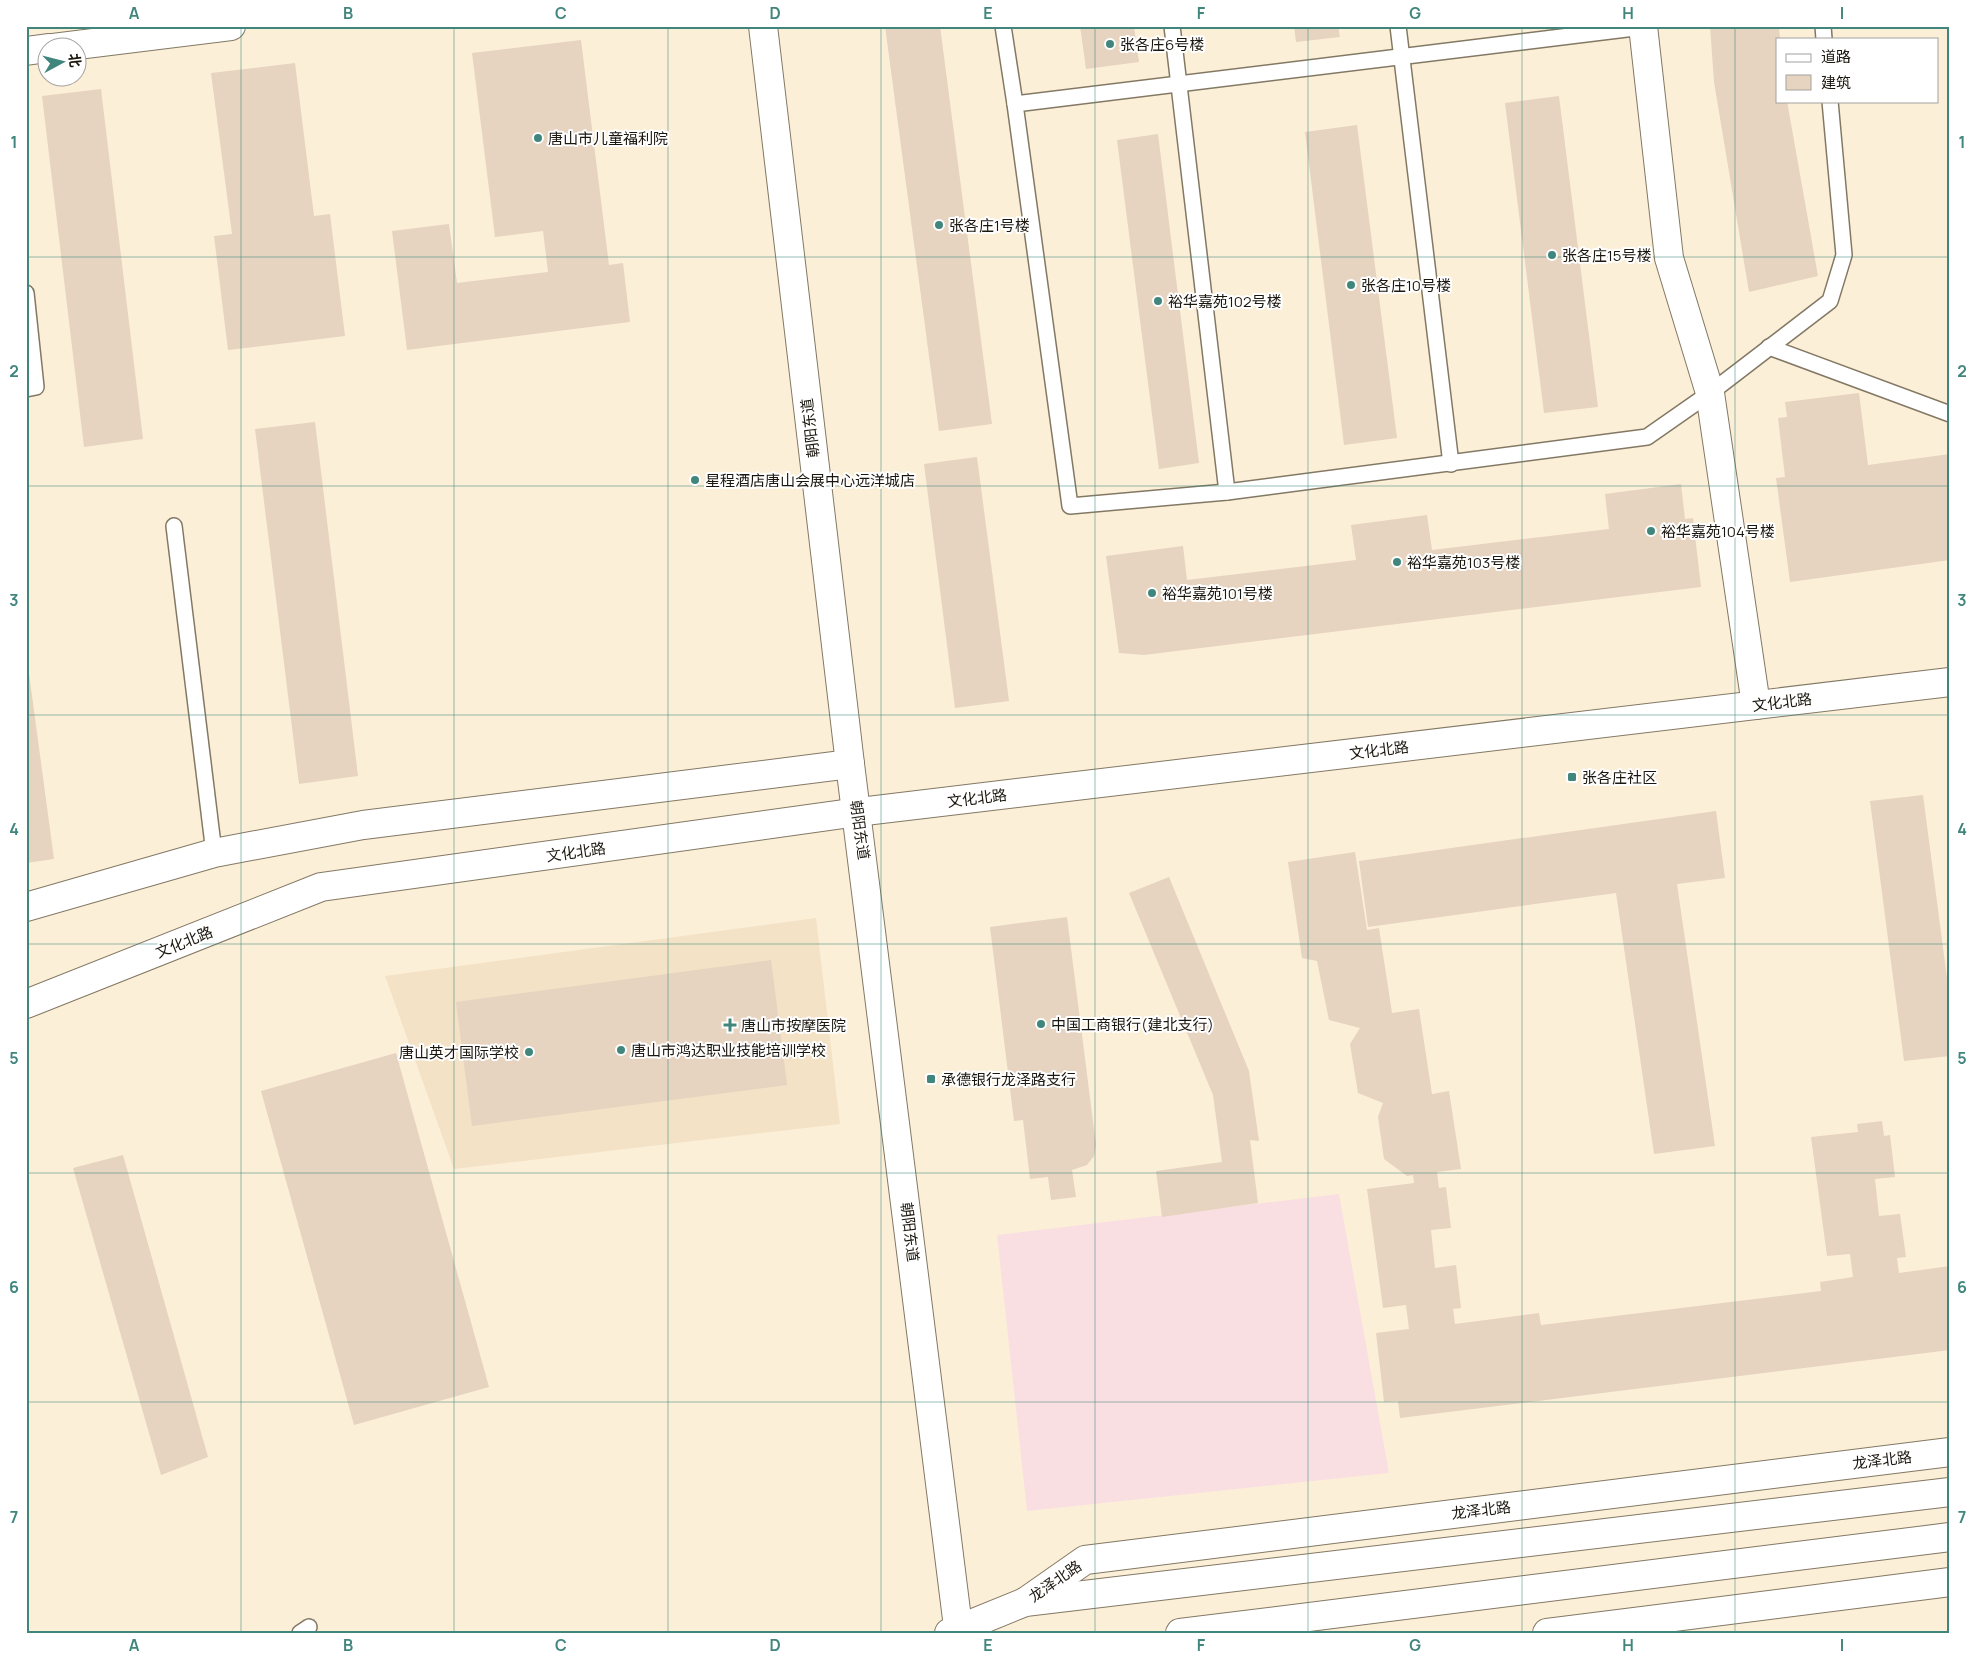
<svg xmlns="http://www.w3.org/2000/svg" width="1976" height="1659" font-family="Manrope,'Noto Sans SC',sans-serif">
<rect width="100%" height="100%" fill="#fcefd8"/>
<!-- commercial -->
<polygon fill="#fadfe2" points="1339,1194 1389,1473 1027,1511 997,1235"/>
<!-- built -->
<polygon fill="#f3e2c5" points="816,918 840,1124 454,1169 385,976"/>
<!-- building -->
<g fill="#e6d3c0">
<polygon points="885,26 940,26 992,424 939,431"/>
<polygon points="1080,26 1134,26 1139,62 1086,69"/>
<polygon points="1294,26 1338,26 1340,37 1296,42"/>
<polygon points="1710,26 1779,26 1780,39 1777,39 1777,101 1787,101 1818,276 1749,292 1714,82"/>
<polygon points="581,40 609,265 623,263 630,322 407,350 392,231 449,224 457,283 548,272 543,231 495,237 472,53"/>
<polygon points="295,63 314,216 330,214 345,336 228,350 214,236 232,234 211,73"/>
<polygon points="101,89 143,439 84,447 42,96"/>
<polygon points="1559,96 1598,407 1544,413 1505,103"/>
<polygon points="1357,125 1397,438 1344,445 1305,132"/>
<polygon points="1158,134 1199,463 1159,469 1117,140"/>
<polygon points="1859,393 1868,465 1950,454 1950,560 1790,582 1776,478 1785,477 1778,418 1787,417 1785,402"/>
<polygon points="315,422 358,776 299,784 255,429"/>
<polygon points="977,457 1009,701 955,708 924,464"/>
<polygon points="1681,484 1685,519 1693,518 1701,587 1144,655 1119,653 1106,556 1183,546 1187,580 1356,560 1351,525 1427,515 1432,550 1609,529 1605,494"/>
<polygon points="26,651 54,859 26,863"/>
<polygon points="1923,795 1950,1001 1950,1056 1904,1061 1870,801"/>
<polygon points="1716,811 1725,878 1677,884 1715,1146 1654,1154 1616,893 1368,927 1359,861"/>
<polygon points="1355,852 1367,930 1379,928 1392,1013 1419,1009 1432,1094 1449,1091 1461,1169 1437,1172 1439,1188 1446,1187 1451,1228 1431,1230 1435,1268 1456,1265 1461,1308 1453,1309 1455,1324 1539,1313 1541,1325 1821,1291 1820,1282 1853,1277 1850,1254 1827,1256 1811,1137 1858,1132 1857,1124 1882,1121 1884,1136 1890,1135 1895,1177 1875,1179 1879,1216 1900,1214 1906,1257 1897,1258 1899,1273 1950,1266 1950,1350 1400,1418 1398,1401 1384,1402 1376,1333 1409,1329 1406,1305 1383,1308 1367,1189 1414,1183 1413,1175 1407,1176 1384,1159 1378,1117 1383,1103 1358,1093 1350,1044 1360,1028 1329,1020 1317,961 1302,958 1288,862"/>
<polygon points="1169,877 1249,1071 1259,1141 1250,1140 1258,1203 1162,1217 1156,1171 1222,1162 1213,1095 1129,893"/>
<polygon points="1067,917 1096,1145 1094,1156 1087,1165 1072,1170 1076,1197 1051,1200 1048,1177 1030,1179 1023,1120 1014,1121 990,927"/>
<polygon points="771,960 787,1085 472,1126 456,1002"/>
<polygon points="396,1053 489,1387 354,1425 261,1091"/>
<polygon points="123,1155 208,1457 161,1475 73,1168"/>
</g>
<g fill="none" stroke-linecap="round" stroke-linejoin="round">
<!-- service casing -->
<g stroke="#837864" stroke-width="18">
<g id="service">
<polyline points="1003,26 1015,104"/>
<polyline points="1172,26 1227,492"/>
<polyline points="1398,26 1451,464"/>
<polyline points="1823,26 1824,39"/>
<polyline points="1643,27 1015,104 1070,506 1227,492 1647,437 1710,393 1830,301 1844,255 1830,101"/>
<polyline points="26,293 36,387 26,389"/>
<polyline points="1769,347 1950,414"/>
<polyline points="174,526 214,853"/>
<polyline points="300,1633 309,1627"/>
</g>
</g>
<!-- minor casing -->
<g stroke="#837864" stroke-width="30">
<g id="minor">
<polyline points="1643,26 1669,258 1710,393 1756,705"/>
<polyline points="53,48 231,26"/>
<polyline points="26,51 48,48"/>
<polyline points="26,907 214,853 363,825 850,764"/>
<polyline points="1025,1602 1085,1560 1950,1452"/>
<polyline points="1547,1633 1950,1582"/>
</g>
</g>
<!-- tertiary casing -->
<g stroke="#837864" stroke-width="30">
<polyline id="tertiary" points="26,1004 321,887 858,812 1950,682"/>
</g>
<!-- secondary casing -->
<g stroke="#837864" stroke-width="30">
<g id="secondary">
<polyline points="763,26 850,764 958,1627"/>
<polyline points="949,1633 1025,1602 1950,1492"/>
<polyline points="1180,1633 1950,1537"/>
</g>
</g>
<!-- service -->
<use href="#service" stroke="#fff" stroke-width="15"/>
<!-- minor -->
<use href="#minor" stroke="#fff" stroke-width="28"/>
<!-- tertiary -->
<use href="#tertiary" stroke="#fff" stroke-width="28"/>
<!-- secondary -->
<use href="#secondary" stroke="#fff" stroke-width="28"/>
</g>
<!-- grid -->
<path fill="none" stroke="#40867d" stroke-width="1" stroke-opacity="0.55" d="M241 26V1633M454 26V1633M668 26V1633M881 26V1633M1095 26V1633M1308 26V1633M1522 26V1633M1735 26V1633M26 257H1950M26 486H1950M26 715H1950M26 944H1950M26 1173H1950M26 1402H1950"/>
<!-- markers -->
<g fill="#40867d" stroke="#fff" stroke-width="2">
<circle cx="1110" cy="44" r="5"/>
<circle cx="538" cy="138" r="5"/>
<circle cx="939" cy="225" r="5"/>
<circle cx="1552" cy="255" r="5"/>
<circle cx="1351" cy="285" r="5"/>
<circle cx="1158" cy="301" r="5"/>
<circle cx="695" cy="480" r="5"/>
<circle cx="1651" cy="531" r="5"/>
<circle cx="1397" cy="562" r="5"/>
<circle cx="1152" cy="593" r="5"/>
<rect x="1567" y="772" width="10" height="10" rx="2.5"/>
<circle cx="1041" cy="1024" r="5"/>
<path d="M727.5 1017.5h5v5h5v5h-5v5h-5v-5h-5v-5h5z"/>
<circle cx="621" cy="1050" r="5"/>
<circle cx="529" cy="1052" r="5"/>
<rect x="926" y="1074" width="10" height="10" rx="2.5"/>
</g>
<g text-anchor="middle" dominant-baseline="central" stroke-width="4" stroke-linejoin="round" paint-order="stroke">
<!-- poi labels -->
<g font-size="15" fill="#1b170f" stroke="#fff" text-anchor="start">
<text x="1120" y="44">张各庄6号楼</text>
<text x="548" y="138">唐山市儿童福利院</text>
<text x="949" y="225">张各庄1号楼</text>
<text x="1562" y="255">张各庄15号楼</text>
<text x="1361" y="285">张各庄10号楼</text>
<text x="1168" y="301">裕华嘉苑102号楼</text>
<text x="705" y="480">星程酒店唐山会展中心远洋城店</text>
<text x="1661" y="531">裕华嘉苑104号楼</text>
<text x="1407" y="562">裕华嘉苑103号楼</text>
<text x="1162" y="593">裕华嘉苑101号楼</text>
<text x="1582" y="777">张各庄社区</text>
<text x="1051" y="1024">中国工商银行(建北支行)</text>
<text x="741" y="1025">唐山市按摩医院</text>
<text x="631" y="1050">唐山市鸿达职业技能培训学校</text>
<text x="519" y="1052" text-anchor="end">唐山英才国际学校</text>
<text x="941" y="1079">承德银行龙泽路支行</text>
</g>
<!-- street labels -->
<g font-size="15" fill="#1b170f" stroke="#fff">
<text transform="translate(810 428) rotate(-97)">朝阳东道</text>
<text transform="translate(1782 702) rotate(-7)">文化北路</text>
<text transform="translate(1379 750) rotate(-7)">文化北路</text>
<text transform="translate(977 798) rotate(-7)">文化北路</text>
<text transform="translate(860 830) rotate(82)">朝阳东道</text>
<text transform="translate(576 852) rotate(-8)">文化北路</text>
<text transform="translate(184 942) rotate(-22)">文化北路</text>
<text transform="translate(910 1232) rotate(83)">朝阳东道</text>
<text transform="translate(1882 1460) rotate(-7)">龙泽北路</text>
<text transform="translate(1481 1510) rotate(-7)">龙泽北路</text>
<text transform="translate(1055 1581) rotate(-35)">龙泽北路</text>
</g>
</g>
<!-- border -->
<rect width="1976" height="1659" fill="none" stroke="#ffffff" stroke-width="55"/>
<!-- legend -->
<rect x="1776" y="38" width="162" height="65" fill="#ffffff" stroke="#a4a29f"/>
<rect x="1786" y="54" width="25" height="8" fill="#ffffff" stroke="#a4a29f"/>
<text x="1821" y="62" font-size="15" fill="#1b170f">道路</text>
<rect x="1786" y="75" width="25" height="15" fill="#e6d3c0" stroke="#a4a29f"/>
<text x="1821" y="88" font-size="15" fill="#1b170f">建筑</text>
<!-- north arrow -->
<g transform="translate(62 62) rotate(83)"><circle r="24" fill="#ffffff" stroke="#a4a29f"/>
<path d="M0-4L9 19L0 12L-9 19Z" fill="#40867d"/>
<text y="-8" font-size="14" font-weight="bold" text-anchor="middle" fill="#1b170f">北</text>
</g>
<rect x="28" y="28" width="1920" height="1604" fill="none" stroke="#40867d" stroke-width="2"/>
<g font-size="16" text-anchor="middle" font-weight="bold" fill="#40867d">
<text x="134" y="19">A</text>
<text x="348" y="19">B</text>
<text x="561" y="19">C</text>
<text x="775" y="19">D</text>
<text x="988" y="19">E</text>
<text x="1201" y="19">F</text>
<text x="1415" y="19">G</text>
<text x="1628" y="19">H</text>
<text x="1842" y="19">I</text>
<text x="14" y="148">1</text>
<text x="1962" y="148">1</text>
<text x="14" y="377">2</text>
<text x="1962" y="377">2</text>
<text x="14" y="606">3</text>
<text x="1962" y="606">3</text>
<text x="14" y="835">4</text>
<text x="1962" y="835">4</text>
<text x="14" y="1064">5</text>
<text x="1962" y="1064">5</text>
<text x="14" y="1293">6</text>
<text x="1962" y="1293">6</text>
<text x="14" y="1523">7</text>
<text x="1962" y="1523">7</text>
<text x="134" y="1651">A</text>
<text x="348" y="1651">B</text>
<text x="561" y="1651">C</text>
<text x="775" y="1651">D</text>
<text x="988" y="1651">E</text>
<text x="1201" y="1651">F</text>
<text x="1415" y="1651">G</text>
<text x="1628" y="1651">H</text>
<text x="1842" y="1651">I</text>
</g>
</svg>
